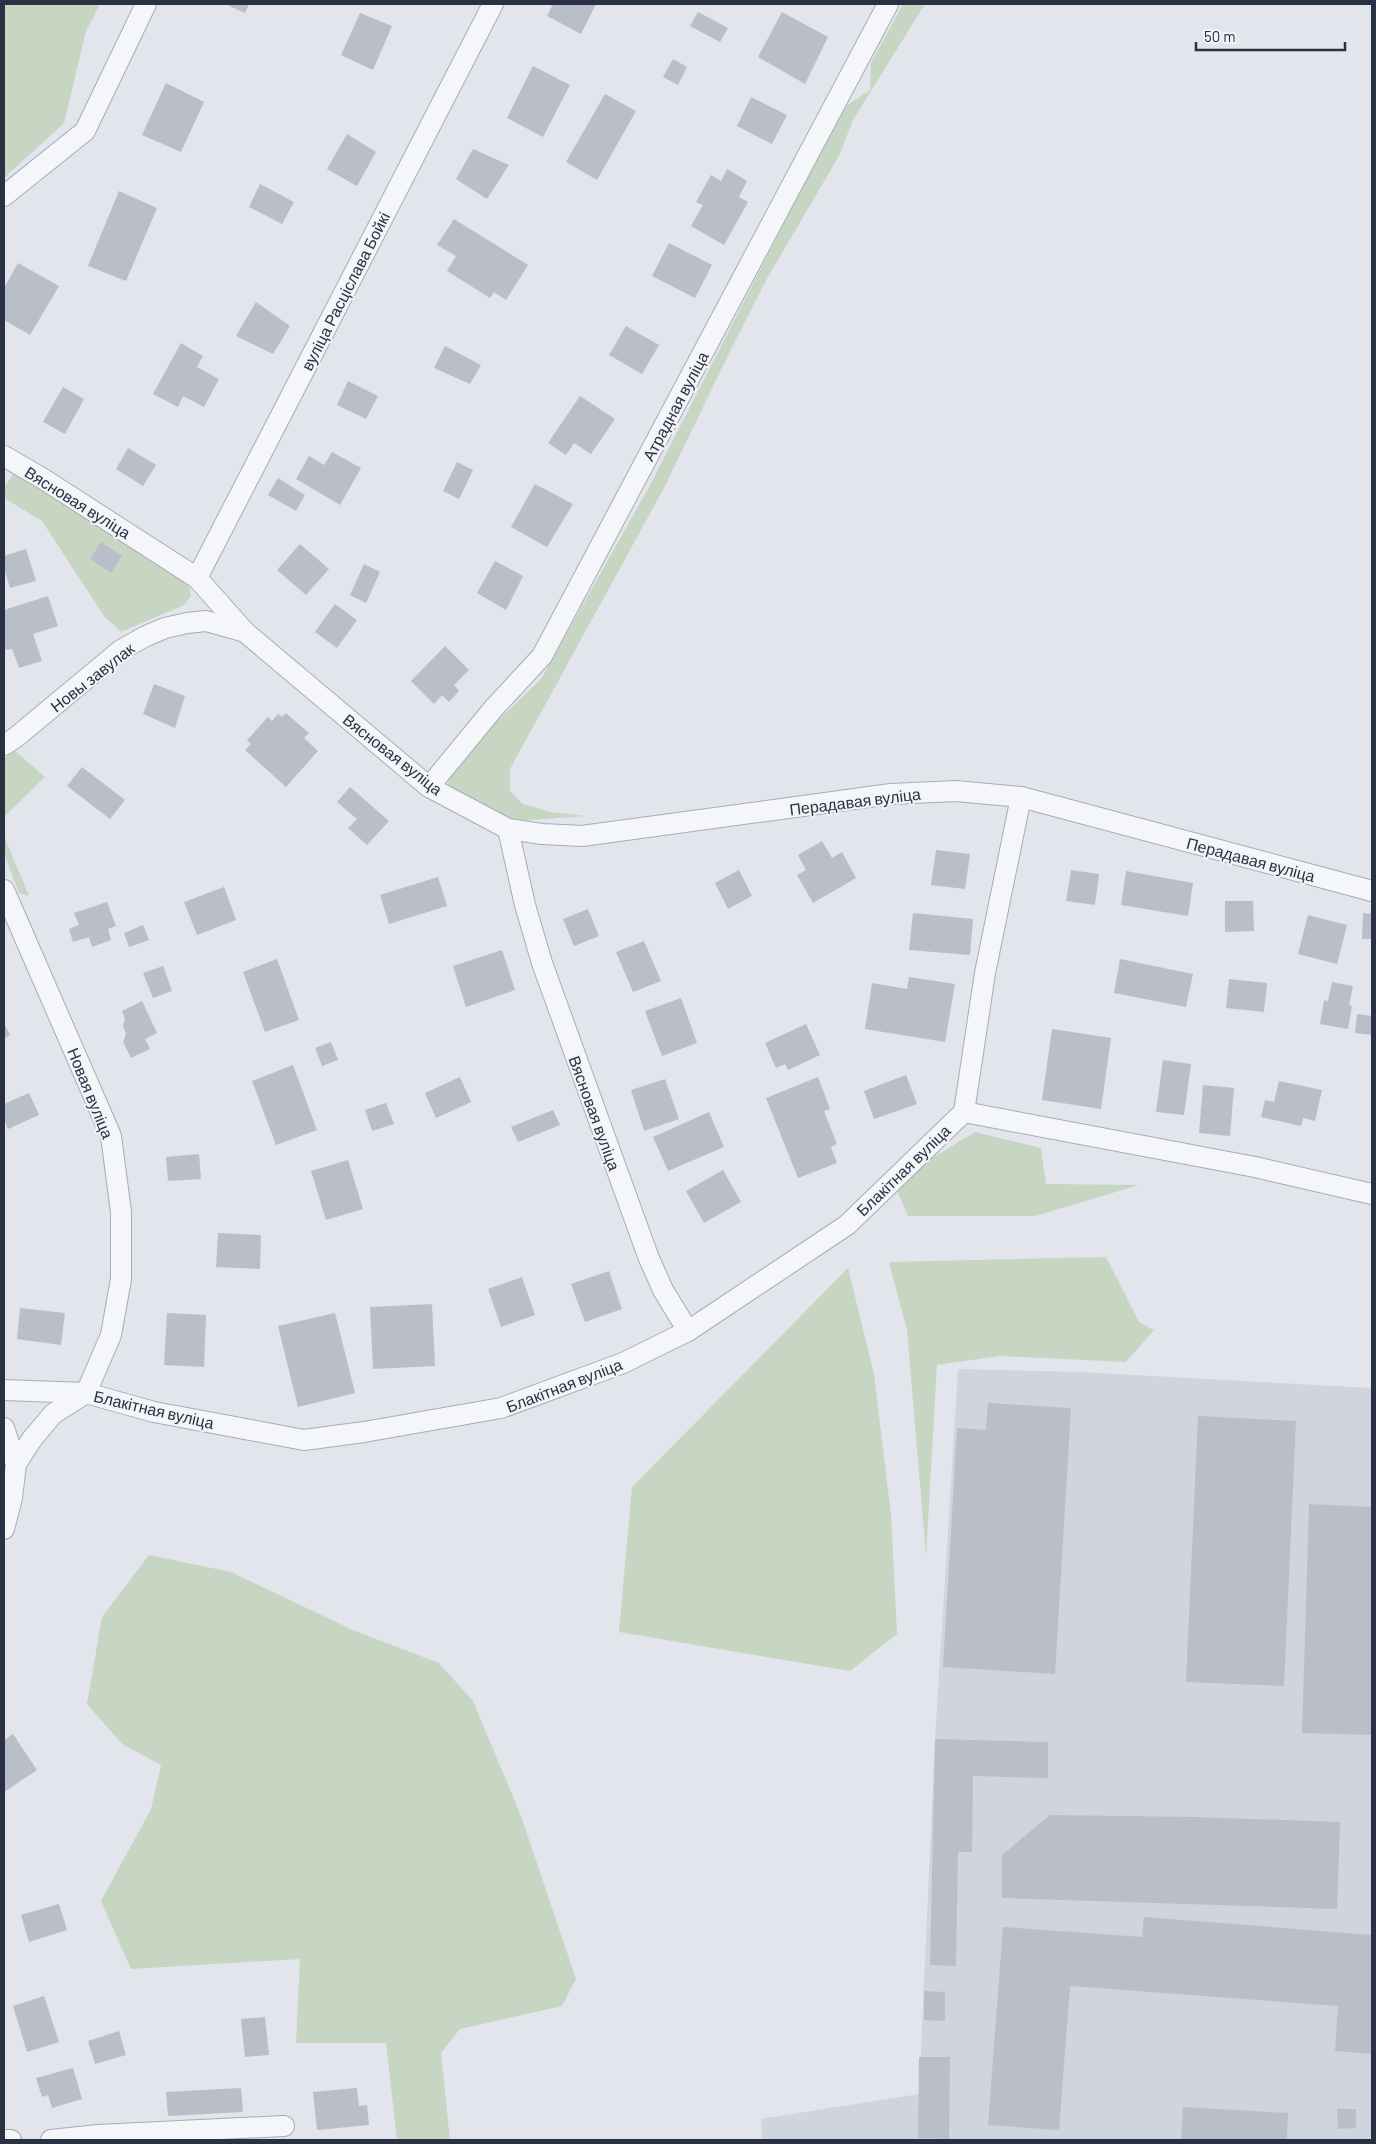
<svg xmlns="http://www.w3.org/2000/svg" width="1376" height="2144" font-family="Barlow,sans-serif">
<rect width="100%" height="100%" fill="#e2e5eb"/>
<!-- built -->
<polygon fill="#d0d4dd" points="958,1369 1080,1372 1372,1388 1372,2140 762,2140 761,2119 919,2094 935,1739"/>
<!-- green -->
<g fill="#c7d5c3">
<polygon points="4,4 100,4 86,31 64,123 4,178"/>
<polygon points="903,4 925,4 853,120 839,156 769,275 733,345 664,488 510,769 510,791 523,804 551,812 586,816 515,821 453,792 448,784 451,766 541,679 648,489 797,198 846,106 870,90 871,63"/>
<polygon points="15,471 182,580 189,587 191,596 184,605 121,632 104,616 42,521 4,498 4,488"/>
<polygon points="15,751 45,777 4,817 4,758"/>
<polygon points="4,836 29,896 19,893 4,853"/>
<polygon points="975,1132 1041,1148 1046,1184 1139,1185 1035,1216 908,1216 893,1182"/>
<polygon points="1106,1257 1139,1322 1154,1330 1126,1362 999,1356 937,1365 926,1555 907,1330 889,1262"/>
<polygon points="848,1268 874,1374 891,1515 897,1634 850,1671 619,1632 632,1487"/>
<polygon points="149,1555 231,1572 355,1631 439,1663 473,1701 521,1816 576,1979 562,2006 460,2029 441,2053 450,2140 397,2140 386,2043 296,2043 300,1959 131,1969 101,1901 151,1809 161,1765 122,1744 87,1704 102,1617"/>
</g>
<!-- building -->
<g fill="#b9bec8">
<polygon points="225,4 249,4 245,13"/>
<polygon points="553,4 596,4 581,34 547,16"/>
<polygon points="698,12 728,28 720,42 690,26"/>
<polygon points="782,12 828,37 805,84 758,57"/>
<polygon points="360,13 392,26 373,70 341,55"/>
<polygon points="673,59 687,67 678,85 663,77"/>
<polygon points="533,66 570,85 543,137 507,118"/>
<polygon points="166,83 204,102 181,152 142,135"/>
<polygon points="605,94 636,111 597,180 566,162"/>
<polygon points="751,97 787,115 772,144 737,126"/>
<polygon points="347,134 376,152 357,186 327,169"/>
<polygon points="473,149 509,165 487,199 456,179"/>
<polygon points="727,169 747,181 739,197 748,202 724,245 691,226 703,205 696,202 711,175 721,181"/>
<polygon points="260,184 294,202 282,224 249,207"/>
<polygon points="119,191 157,208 126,281 88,266"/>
<polygon points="454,219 528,265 506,300 494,292 490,298 447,271 456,256 437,245"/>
<polygon points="669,243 712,265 695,298 652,276"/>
<polygon points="18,263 59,286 30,335 4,320 4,288"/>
<polygon points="256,302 290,326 273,354 236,336"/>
<polygon points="626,326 659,345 642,374 609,355"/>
<polygon points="181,343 203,356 197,367 219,379 204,407 183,396 178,407 153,394"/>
<polygon points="445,346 481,365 470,384 434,368"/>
<polygon points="348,381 378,396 366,419 337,405"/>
<polygon points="63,387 84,399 65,434 43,422"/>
<polygon points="580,396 615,419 591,454 574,443 566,455 548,443"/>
<polygon points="128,448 156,465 143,486 116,469"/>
<polygon points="332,452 361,468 340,505 296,479 309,456 324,465"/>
<polygon points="457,462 473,470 459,499 443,491"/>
<polygon points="278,478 305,495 296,511 268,495"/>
<polygon points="535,484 573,504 547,547 511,527"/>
<polygon points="101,542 122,556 111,573 90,559"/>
<polygon points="300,544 329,569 306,595 277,570"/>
<polygon points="26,549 36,581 10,588 4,568 4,556"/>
<polygon points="495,561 523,576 506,610 477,593"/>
<polygon points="364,564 380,572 366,603 350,595"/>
<polygon points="48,596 58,626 33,634 42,661 19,668 12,649 4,650 4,610"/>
<polygon points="335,604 357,620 337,648 315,632"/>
<polygon points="445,646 469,670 454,685 459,691 449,702 442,695 434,704 411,681"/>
<polygon points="154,684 185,696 175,728 143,714"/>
<polygon points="286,713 309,733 304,738 318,751 286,787 245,750 251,744 247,740 268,717 272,721 278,714 282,717"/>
<polygon points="82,767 125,800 110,819 67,786"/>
<polygon points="350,787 389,821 367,845 348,828 357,819 337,802"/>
<polygon points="822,841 832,858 842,852 856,878 813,903 797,875 806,870 798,855"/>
<polygon points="936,850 970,854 965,889 931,885"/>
<polygon points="739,870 752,896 728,909 715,883"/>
<polygon points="1071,870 1099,874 1095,905 1066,901"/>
<polygon points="1126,871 1193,883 1188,916 1121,905"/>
<polygon points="438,877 447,906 389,924 380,895"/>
<polygon points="224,887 236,920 197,935 184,902"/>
<polygon points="1225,901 1253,901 1254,931 1225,932"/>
<polygon points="107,902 116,926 108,929 111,940 92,947 89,937 73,942 69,929 79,925 74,913"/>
<polygon points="588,909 599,936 574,946 563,919"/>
<polygon points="913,913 973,919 970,955 909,950"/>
<polygon points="1363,913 1372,914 1372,939 1362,939"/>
<polygon points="1308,915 1347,925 1337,964 1298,954"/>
<polygon points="143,925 149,940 129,947 124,933"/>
<polygon points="644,941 661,981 633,992 616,952"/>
<polygon points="502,950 515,990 466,1007 453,966"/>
<polygon points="277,959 299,1020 265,1032 243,972"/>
<polygon points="1120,959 1193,974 1186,1007 1114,993"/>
<polygon points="163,966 172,991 153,998 143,973"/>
<polygon points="909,977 955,984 945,1042 865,1029 872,983 907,989"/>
<polygon points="1229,979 1267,983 1264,1012 1226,1008"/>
<polygon points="1332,982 1353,986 1349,1005 1352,1006 1348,1029 1320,1024 1324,1000 1328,1001"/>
<polygon points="681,998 697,1043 662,1056 645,1011"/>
<polygon points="142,1001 157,1033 145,1039 150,1049 131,1058 123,1042 126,1034 123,1026 125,1019 122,1011"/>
<polygon points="1357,1014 1372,1016 1372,1035 1355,1033"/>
<polygon points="4,1023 10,1035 4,1039"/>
<polygon points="806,1024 820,1055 788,1070 785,1064 776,1068 765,1043"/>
<polygon points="1052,1029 1111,1038 1101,1109 1042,1100"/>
<polygon points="331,1042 338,1060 322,1066 315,1048"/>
<polygon points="1163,1060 1191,1064 1184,1115 1156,1112"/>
<polygon points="293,1065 317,1130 276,1145 252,1081"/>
<polygon points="906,1075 917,1104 874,1119 864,1091"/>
<polygon points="460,1077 471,1102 436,1118 425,1093"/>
<polygon points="818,1077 830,1109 824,1111 837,1144 831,1147 837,1163 798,1178 766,1098"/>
<polygon points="665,1079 679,1119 644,1131 631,1090"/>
<polygon points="1279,1081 1322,1090 1315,1121 1303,1118 1301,1126 1261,1117 1265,1100 1274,1102"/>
<polygon points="1203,1085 1234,1088 1230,1136 1199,1133"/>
<polygon points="29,1093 39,1115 8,1129 4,1119 4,1104"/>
<polygon points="386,1103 394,1124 372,1131 365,1110"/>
<polygon points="553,1110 560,1125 518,1142 511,1127"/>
<polygon points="709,1112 724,1147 668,1171 653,1137"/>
<polygon points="199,1154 201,1179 168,1181 166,1157"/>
<polygon points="348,1160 363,1209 326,1220 311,1171"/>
<polygon points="723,1170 741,1202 704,1223 686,1191"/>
<polygon points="218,1233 261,1235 260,1269 216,1267"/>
<polygon points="609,1271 622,1309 585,1322 571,1284"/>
<polygon points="522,1277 535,1315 501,1327 488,1289"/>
<polygon points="432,1304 435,1366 373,1369 370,1307"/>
<polygon points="20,1308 65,1313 61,1345 17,1339"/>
<polygon points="167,1313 206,1315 204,1367 164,1365"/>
<polygon points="335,1313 355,1393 298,1407 278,1326"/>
<polygon points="988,1403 1071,1408 1055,1674 943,1667 957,1428 986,1430"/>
<polygon points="1198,1416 1296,1421 1284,1686 1186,1682"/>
<polygon points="1309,1504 1372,1507 1372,1735 1302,1733"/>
<polygon points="13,1734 37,1770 4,1792 4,1740"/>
<polygon points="935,1739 1048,1742 1048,1778 973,1776 972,1852 958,1852 956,1966 930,1965"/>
<polygon points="1050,1815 1196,1817 1340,1822 1337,1909 1002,1898 1002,1855"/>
<polygon points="59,1904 67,1930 29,1942 21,1915"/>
<polygon points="1144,1917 1372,1935 1372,2054 1335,2051 1338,2006 1070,1986 1059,2130 988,2125 1003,1927 1142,1937"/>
<polygon points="924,1991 945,1992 945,2021 924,2020"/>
<polygon points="44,1996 59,2042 27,2052 13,2006"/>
<polygon points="265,2017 269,2055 245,2057 241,2019"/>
<polygon points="119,2031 126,2055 95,2064 88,2041"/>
<polygon points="919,2057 950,2057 949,2139 918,2138"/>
<polygon points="73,2068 82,2099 52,2108 48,2095 42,2097 36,2078"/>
<polygon points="241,2088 243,2112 168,2116 166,2092"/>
<polygon points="357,2088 359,2106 367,2105 369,2125 317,2130 313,2092"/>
<polygon points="1183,2107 1288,2113 1287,2140 1181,2140"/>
<polygon points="1337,2109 1356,2109 1356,2128 1338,2129"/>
</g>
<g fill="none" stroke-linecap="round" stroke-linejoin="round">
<!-- minor casing -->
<g stroke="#a7acb5" stroke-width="22">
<g id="minor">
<polyline points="4,196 85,131 146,4"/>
<polyline points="4,456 45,480 197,578 245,632 429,787 508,829 542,834 582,836 891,794 956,791 1021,797 1372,891"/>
<polyline points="197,578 493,4"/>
<polyline points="4,745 15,738 121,650 146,636 165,628 187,623 206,621 245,632"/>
<polyline points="429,787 493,709 542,656 888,4"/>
<polyline points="508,829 525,905 542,963 648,1256 663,1290 688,1331"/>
<polyline points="4,890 111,1136 121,1212 121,1279 111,1335 86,1393"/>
<polyline points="964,1112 1255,1167 1372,1194"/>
<polyline points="4,1390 86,1393 154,1412 304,1440 364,1432 501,1408 623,1363 688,1331 847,1225 964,1112 985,973 1021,797"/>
<polyline points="4,1428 16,1464 12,1498 4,1529"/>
<polyline points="16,1464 32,1439 53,1414 86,1393"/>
<polyline points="4,2140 11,2140"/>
<polyline points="51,2140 98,2135 284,2126"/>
</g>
</g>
<!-- minor -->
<use href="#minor" stroke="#f5f6f9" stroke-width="20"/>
</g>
<g text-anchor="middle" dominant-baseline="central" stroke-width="4" stroke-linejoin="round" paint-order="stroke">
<!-- street labels -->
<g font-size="16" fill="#293243" stroke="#f2f4f8">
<text transform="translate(345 291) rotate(-63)">вуліца Расціслава Бойкі</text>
<text transform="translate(675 406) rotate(-62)">Атрадная вуліца</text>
<text transform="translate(78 502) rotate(32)">Вясновая вуліца</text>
<text transform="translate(92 677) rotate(-38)">Новы завулак</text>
<text transform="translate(393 754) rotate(38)">Вясновая вуліца</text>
<text transform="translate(855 801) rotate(-7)">Перадавая вуліца</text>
<text transform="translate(1251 859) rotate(15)">Перадавая вуліца</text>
<text transform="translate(91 1093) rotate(68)">Новая вуліца</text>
<text transform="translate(595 1113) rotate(70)">Вясновая вуліца</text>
<text transform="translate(903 1170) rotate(-44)">Блакітная вуліца</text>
<text transform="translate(564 1385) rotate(-21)">Блакітная вуліца</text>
<text transform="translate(154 1409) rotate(13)">Блакітная вуліца</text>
</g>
</g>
<!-- border -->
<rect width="1376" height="2144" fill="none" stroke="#293243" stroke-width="10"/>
<!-- scale -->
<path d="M1196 42v8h149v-8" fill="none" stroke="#293243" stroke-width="2.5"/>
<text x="1204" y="42" font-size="15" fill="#293243" stroke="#f2f4f8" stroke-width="4" paint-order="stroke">50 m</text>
</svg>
